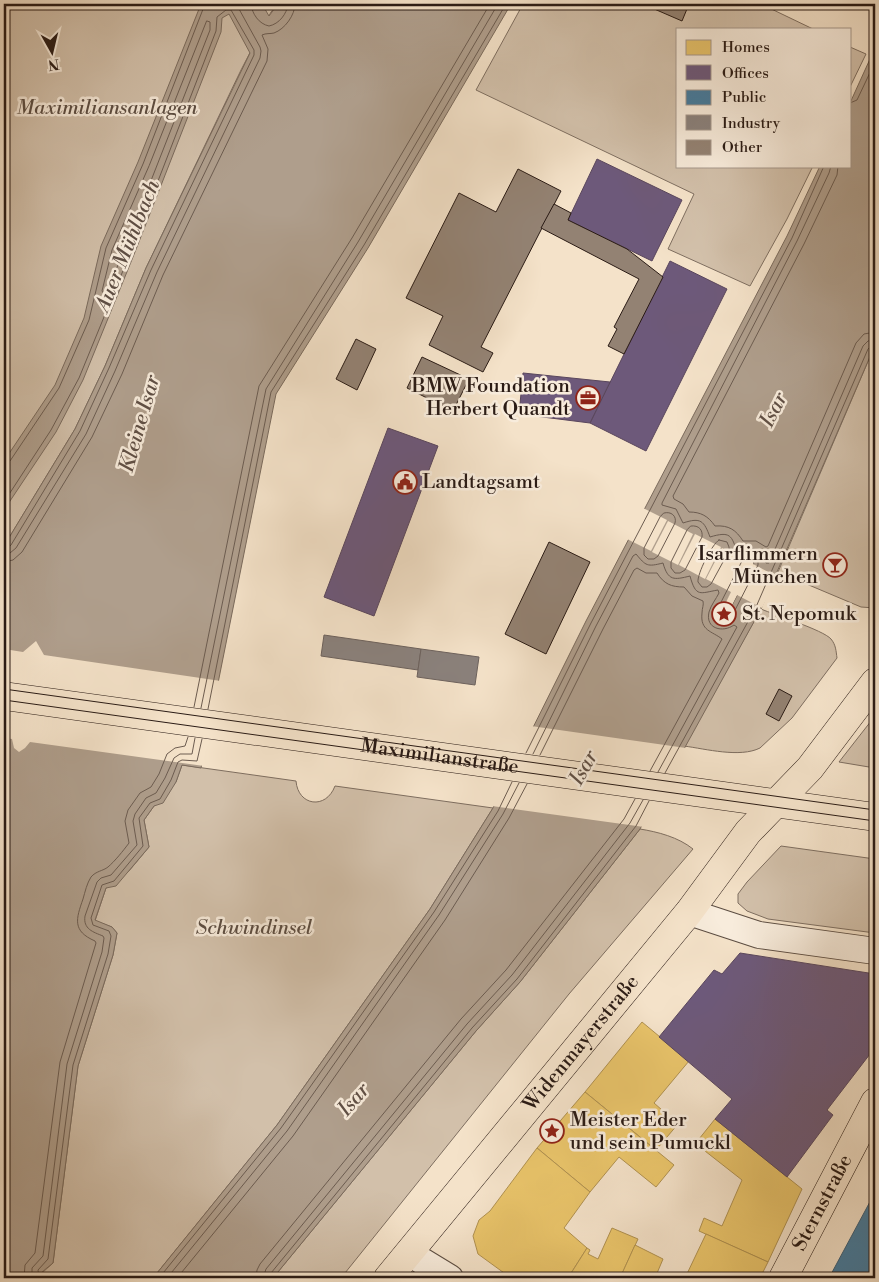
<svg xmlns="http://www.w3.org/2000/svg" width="879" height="1282" font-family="'Libre Bodoni',serif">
<rect width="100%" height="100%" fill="#f4e2c9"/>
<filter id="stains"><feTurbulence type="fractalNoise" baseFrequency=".004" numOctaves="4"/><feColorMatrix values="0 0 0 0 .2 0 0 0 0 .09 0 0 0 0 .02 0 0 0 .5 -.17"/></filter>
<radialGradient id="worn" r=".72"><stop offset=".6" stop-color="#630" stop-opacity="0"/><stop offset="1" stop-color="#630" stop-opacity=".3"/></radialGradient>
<!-- green -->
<g fill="#d2c0aa" stroke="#7e6e60">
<polygon points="4,4 278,4 271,12 241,70 146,268 105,366 75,429 4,546"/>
<polygon points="523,4 761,4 813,29 678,29 678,166 813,166 787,219 750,286 668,249 694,194 476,90"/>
<polygon points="850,47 866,54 850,87"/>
<polygon points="875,345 875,608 861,607 778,572"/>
<path d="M761 609C775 615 823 630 831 639 836 645 836 651 837 658L792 718 760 748C740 758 706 749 684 746Z"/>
<polygon points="875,716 875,768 839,762"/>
<path d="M182 765 296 781C298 806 326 810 335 786L493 808 430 909 277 1125 153 1278H44L42 1273 53 1263 78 1066 113 955 117 933 112 927 95 921 106 888 129 871 149 847 144 820 154 806 176 782Z"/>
<path d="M640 829C658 832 678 837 693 849L569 994 341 1278H273L476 1031 520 982Z"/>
<polygon points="781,846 875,859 875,933 768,919 747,911 738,903 738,894 747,882"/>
</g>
<!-- water -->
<g fill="#af9e8c" stroke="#7a6a5c" fill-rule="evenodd">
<polygon points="201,4 262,4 269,16 278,4 511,4 368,248 276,394 201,768 182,765 176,782 163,803 154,806 144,820 149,847 116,886 106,888 95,920 112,927 117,933 113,955 78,1066 53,1263 42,1272 44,1278 4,1278 4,546 75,429 105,366 146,268 250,53 229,14 222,18 221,32 133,257 83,380 56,432 4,510 4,461 55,385 84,318 101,246 138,162"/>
<path d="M875 48V345L761 609 640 829 520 982 476 1031 273 1278H153L277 1125 430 909 493 808 586 621 787 236 820 166H850V103ZM750 559 754 563 726 617 722 619 720 614Z"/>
</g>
<!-- pier -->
<g fill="#f4e2c9">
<polygon points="643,508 667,520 651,551 627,539"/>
<polygon points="668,521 693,534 678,565 652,552"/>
<polygon points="695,534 721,547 705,579 679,565"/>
<polygon points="722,548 750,562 723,615 720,614 731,592 706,579"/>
<polygon points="751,563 778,577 762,608 737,595 726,617 724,616"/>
<polygon points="36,641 44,655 221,681 204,766 30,742 25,748 19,752 14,748 12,739 4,738 4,649 23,652"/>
<polygon points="531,726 686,748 644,827 492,806"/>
</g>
<!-- homes -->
<g fill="#e9c46a" stroke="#b09150">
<polygon points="642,1022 689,1061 654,1103 678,1124 656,1150 585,1092"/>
<polygon points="585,1092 674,1165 656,1187 619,1157 590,1192 537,1148"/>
<polygon points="715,1119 802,1189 768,1262 699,1231 704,1218 722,1226 742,1180 705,1151 708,1147 699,1139"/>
<polygon points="537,1148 590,1192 564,1228 587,1248 568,1278 511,1278 478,1254 473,1236 479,1220 490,1211"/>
<polygon points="612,1228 638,1239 620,1278 568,1278 587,1248 590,1250 588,1254 598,1259"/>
<polygon points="706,1234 768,1262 760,1278 685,1278"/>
<polygon points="635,1245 663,1259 655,1278 620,1278"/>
</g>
<!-- offices -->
<g fill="#6d597a" stroke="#59465c">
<polygon points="597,159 682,200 652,261 568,220"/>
<polygon points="670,261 727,289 646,451 590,423"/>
<polygon points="523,373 610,382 590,423 519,414"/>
<polygon points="388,428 438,446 374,616 324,597"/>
<polygon points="740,953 875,974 875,1027 870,1054 827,1110 833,1115 787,1177 715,1119 732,1099 659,1037 714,970 722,974"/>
</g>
<!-- public -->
<polygon fill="#457b9d" stroke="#3d5e74" points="875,1192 875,1278 829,1278 872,1198"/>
<!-- industry -->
<g fill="#8a817c" stroke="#6d625d">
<polygon points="324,635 421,649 418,670 321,656"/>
<polygon points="421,649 479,657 475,685 417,677"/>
</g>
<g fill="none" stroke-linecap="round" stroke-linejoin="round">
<!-- shore -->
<g stroke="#6c5c50" stroke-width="1">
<path d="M251 4C252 14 259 24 269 26 279 24 287 14 288 4"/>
<polygon points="207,21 210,22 210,30 107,293 104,294 102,291 112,250 149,166"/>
<polyline points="850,103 857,100 875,62"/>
<path d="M831 166 829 173 797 241 662 503V505L676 509 683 523C701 517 704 521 710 537 730 531 732 535 737 553 750 549 760 542 766 563H769L863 346 868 341 875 339"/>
<path d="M838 166 837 175 804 244 673 496 674 499 683 504 689 512C701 512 708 516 715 526 729 525 736 530 743 541H756L766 547 768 546 856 343 864 334 875 332"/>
<polyline points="4,463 10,461 59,388 89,320 106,248 143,164 205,4"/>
<polyline points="4,502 51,430 79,378 129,256 216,31 217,17 226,10 231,10 254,50 254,55 151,270 109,368 80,431 11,545 8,548 4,548"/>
<path d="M664 513C671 511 677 516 675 523L658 556 654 559H648L644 555V548L660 517Z"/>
<path d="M691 526C699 525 703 530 702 537L685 570 680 573H675L671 568V562L687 530Z"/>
<path d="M719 540 727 542 729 547V551L711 584 707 587H702L698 582C697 574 712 544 719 540Z"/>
<polygon points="748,554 756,557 758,560 758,565 730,620 726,623 720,623 716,619 716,612 743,559"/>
<polyline points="4,555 10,553 16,548 86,434 115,371 157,272 260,58 261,51 260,47 239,9 230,4"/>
<path d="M4 562 13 560 22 552 92 437 122 374 163 275 267 61 268 49 262 35C266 33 270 34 274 33 285 29 295 15 295 4"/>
<polyline points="194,707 259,386 352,238 490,4"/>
<polyline points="201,708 266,389 358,242 498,4"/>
<polyline points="208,709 271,392 364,245 506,4"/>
<polyline points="526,753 591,623 792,238 824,166"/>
<path d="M533 754 596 626 633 556 636 554C646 566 647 567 663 563 668 581 674 580 690 576 696 598 700 593 718 590L719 593C716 599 711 605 709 612 705 629 723 633 734 625L737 627 658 772"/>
<path d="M540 755 603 629 634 570 637 568 646 573H657C664 584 671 587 684 587L692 596 703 601C704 605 702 608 702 613 700 631 712 631 722 639L650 771"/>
<polyline points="665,773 756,607 868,349 871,346 875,345"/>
<path d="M24 1278 25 1265 35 1253 60 1062 96 943 95 941C72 931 76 919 83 899 85 892 87 883 91 877 96 871 103 871 108 867 115 861 123 851 129 843L125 821 128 810 140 793 151 787 159 774 167 754 175 748 185 746 188 737"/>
<path d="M32 1278V1268L43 1256 67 1064 102 952 104 938 103 936C93 932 83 929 85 916L97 882 101 878 111 875 137 845 133 821 135 814 146 798 156 793 165 778 174 758 180 754H192L195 738"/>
<polyline points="39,1278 38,1270 48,1259 73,1065 108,954 111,936 109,931 93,925 91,918 102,885 114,881 143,846 139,818 150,803 160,799 171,780 178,762 182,760 197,761 202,739"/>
<polyline points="159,1278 281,1128 434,912 498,811 512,782"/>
<polyline points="167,1278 287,1131 439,915 503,814 519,783"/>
<polyline points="177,1278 293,1136 445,920 509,818 527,784"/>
<polyline points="256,1278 257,1270 260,1264 461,1019 506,970 624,819 635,799"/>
<polyline points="263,1278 266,1269 467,1024 512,975 630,823 643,800"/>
<polyline points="269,1278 271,1273 472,1028 517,979 636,826 649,801"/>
</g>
</g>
<!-- building -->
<g fill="#938273" stroke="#2a1b15">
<polygon points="654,4 689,4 682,21 652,8"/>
<polygon points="518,169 561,191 481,347 493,353 483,372 429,345 443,316 406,298 459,193 496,212"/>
<polygon points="554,204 571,213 568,220 627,249 663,277 624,354 608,346 617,329 614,327 639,279 541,228"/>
<polygon points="356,339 376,349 357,390 336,379"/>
<polygon points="422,357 469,379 453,411 407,388"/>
<polygon points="549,542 590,562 546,654 505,634"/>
<polygon points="779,689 792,696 779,721 766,714"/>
</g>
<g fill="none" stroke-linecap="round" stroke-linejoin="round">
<!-- minor casing -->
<g stroke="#5c4d42" stroke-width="28">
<g id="minor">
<polyline points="689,912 759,935 875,951"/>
<polyline points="409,1253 450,1278"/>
</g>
</g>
<!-- major casing -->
<g stroke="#2a1b15" stroke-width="29">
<g id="major">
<path id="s1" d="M4 696 875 817"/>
<path id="s2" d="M388 1278 689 912 748 832 810 768 875 682"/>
<path id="s3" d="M783 1278 875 1102"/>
</g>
</g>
<!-- minor -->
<use href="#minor" stroke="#f8ecdc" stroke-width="26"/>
<!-- major -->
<use href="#major" stroke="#f4e2c9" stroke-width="28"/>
<!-- tram -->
<g stroke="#2a1b15" stroke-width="1">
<polyline points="4,689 875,810"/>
<polyline points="4,700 875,821"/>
</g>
</g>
<!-- icons -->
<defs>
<g id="office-ring" transform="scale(1.25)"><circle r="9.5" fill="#f8ecdc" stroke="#8f2418" stroke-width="1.5"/><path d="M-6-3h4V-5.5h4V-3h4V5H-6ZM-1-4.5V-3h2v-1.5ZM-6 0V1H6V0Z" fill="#8f2418"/></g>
<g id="civic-ring" transform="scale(1.25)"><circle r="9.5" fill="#f8ecdc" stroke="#8f2418" stroke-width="1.5"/><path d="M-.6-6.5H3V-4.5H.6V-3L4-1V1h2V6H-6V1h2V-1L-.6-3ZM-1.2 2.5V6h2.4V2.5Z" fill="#8f2418"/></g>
<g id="bar-ring" transform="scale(1.25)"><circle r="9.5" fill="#f8ecdc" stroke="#8f2418" stroke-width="1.5"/><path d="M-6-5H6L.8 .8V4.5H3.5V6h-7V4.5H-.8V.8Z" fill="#8f2418"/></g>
<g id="sight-ring" transform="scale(1.25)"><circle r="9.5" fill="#f8ecdc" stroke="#8f2418" stroke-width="1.5"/><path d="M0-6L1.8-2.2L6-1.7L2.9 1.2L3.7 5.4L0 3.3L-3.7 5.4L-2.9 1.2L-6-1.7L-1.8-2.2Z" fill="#8f2418"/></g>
</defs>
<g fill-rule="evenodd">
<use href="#office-ring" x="588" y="398"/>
<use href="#civic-ring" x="405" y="482"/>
<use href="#bar-ring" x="835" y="565"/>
<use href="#sight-ring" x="724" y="614"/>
<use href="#sight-ring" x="552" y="1131"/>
</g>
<g text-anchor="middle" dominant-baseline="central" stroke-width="5" stroke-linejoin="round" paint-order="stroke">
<!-- park labels -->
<g font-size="20" font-style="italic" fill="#5c4d42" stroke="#f8ecdc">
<text x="107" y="108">Maximiliansanlagen</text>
<text x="254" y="928">Schwindinsel</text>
</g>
<!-- poi labels -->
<g font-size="20" fill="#2a1b15" stroke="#f8ecdc" text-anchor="start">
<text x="570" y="386" text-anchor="end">BMW Foundation<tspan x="570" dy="23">Herbert Quandt</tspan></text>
<text x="422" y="482">Landtagsamt</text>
<text x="818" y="554" text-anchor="end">Isarflimmern<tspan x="818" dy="23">München</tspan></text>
<text x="742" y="614">St. Nepomuk</text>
<text x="570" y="1120">Meister Eder<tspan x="570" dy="23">und sein Pumuckl</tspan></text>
</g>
<!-- street labels -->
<g font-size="20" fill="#2a1b15" stroke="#f8ecdc">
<text stroke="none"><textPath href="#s1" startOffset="440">Maximilianstraße</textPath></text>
<text stroke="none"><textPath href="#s2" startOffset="304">Widenmayerstraße</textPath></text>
<text stroke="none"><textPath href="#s3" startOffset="85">Sternstraße</textPath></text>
</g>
<!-- water labels -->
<g font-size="21" font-style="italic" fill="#5f4f45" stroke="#f8ecdc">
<text transform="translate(128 246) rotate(-68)">Auer Mühlbach</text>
<text transform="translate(774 410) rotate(-63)">Isar</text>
<text transform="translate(140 424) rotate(-74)">Kleine Isar</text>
<text transform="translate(584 768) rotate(-61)">Isar</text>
<text transform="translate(354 1100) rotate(-49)">Isar</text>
</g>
</g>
<!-- margin -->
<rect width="879" height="1282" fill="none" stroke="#f4e2c9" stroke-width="20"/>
<rect x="5" y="5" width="869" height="1272" fill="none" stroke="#2a1b15" stroke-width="2.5"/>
<rect x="10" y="10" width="859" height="1262" fill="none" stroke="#2a1b15"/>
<!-- legend -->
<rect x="676" y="28" width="175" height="140" fill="#f8ecdc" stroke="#a6988c"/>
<rect x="686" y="40" width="25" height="15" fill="#e9c46a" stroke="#a6988c"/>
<text x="722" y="52" font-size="15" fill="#2a1b15">Homes</text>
<rect x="686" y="65" width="25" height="15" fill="#6d597a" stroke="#a6988c"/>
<text x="722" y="78" font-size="15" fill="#2a1b15">Offices</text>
<rect x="686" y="90" width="25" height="15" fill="#457b9d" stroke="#a6988c"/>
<text x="722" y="102" font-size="15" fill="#2a1b15">Public</text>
<rect x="686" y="115" width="25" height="15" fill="#8a817c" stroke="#a6988c"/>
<text x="722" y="128" font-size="15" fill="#2a1b15">Industry</text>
<rect x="686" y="140" width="25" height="15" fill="#938273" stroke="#a6988c"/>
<text x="722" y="152" font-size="15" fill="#2a1b15">Other</text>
<!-- north arrow -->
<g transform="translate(52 52) rotate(172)" stroke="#f8ecdc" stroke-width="4" paint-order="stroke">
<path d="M0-4L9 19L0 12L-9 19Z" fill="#2a1b15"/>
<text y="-8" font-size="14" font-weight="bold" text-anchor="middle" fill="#2a1b15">N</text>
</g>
<rect width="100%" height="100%" filter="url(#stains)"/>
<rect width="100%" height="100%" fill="url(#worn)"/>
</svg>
